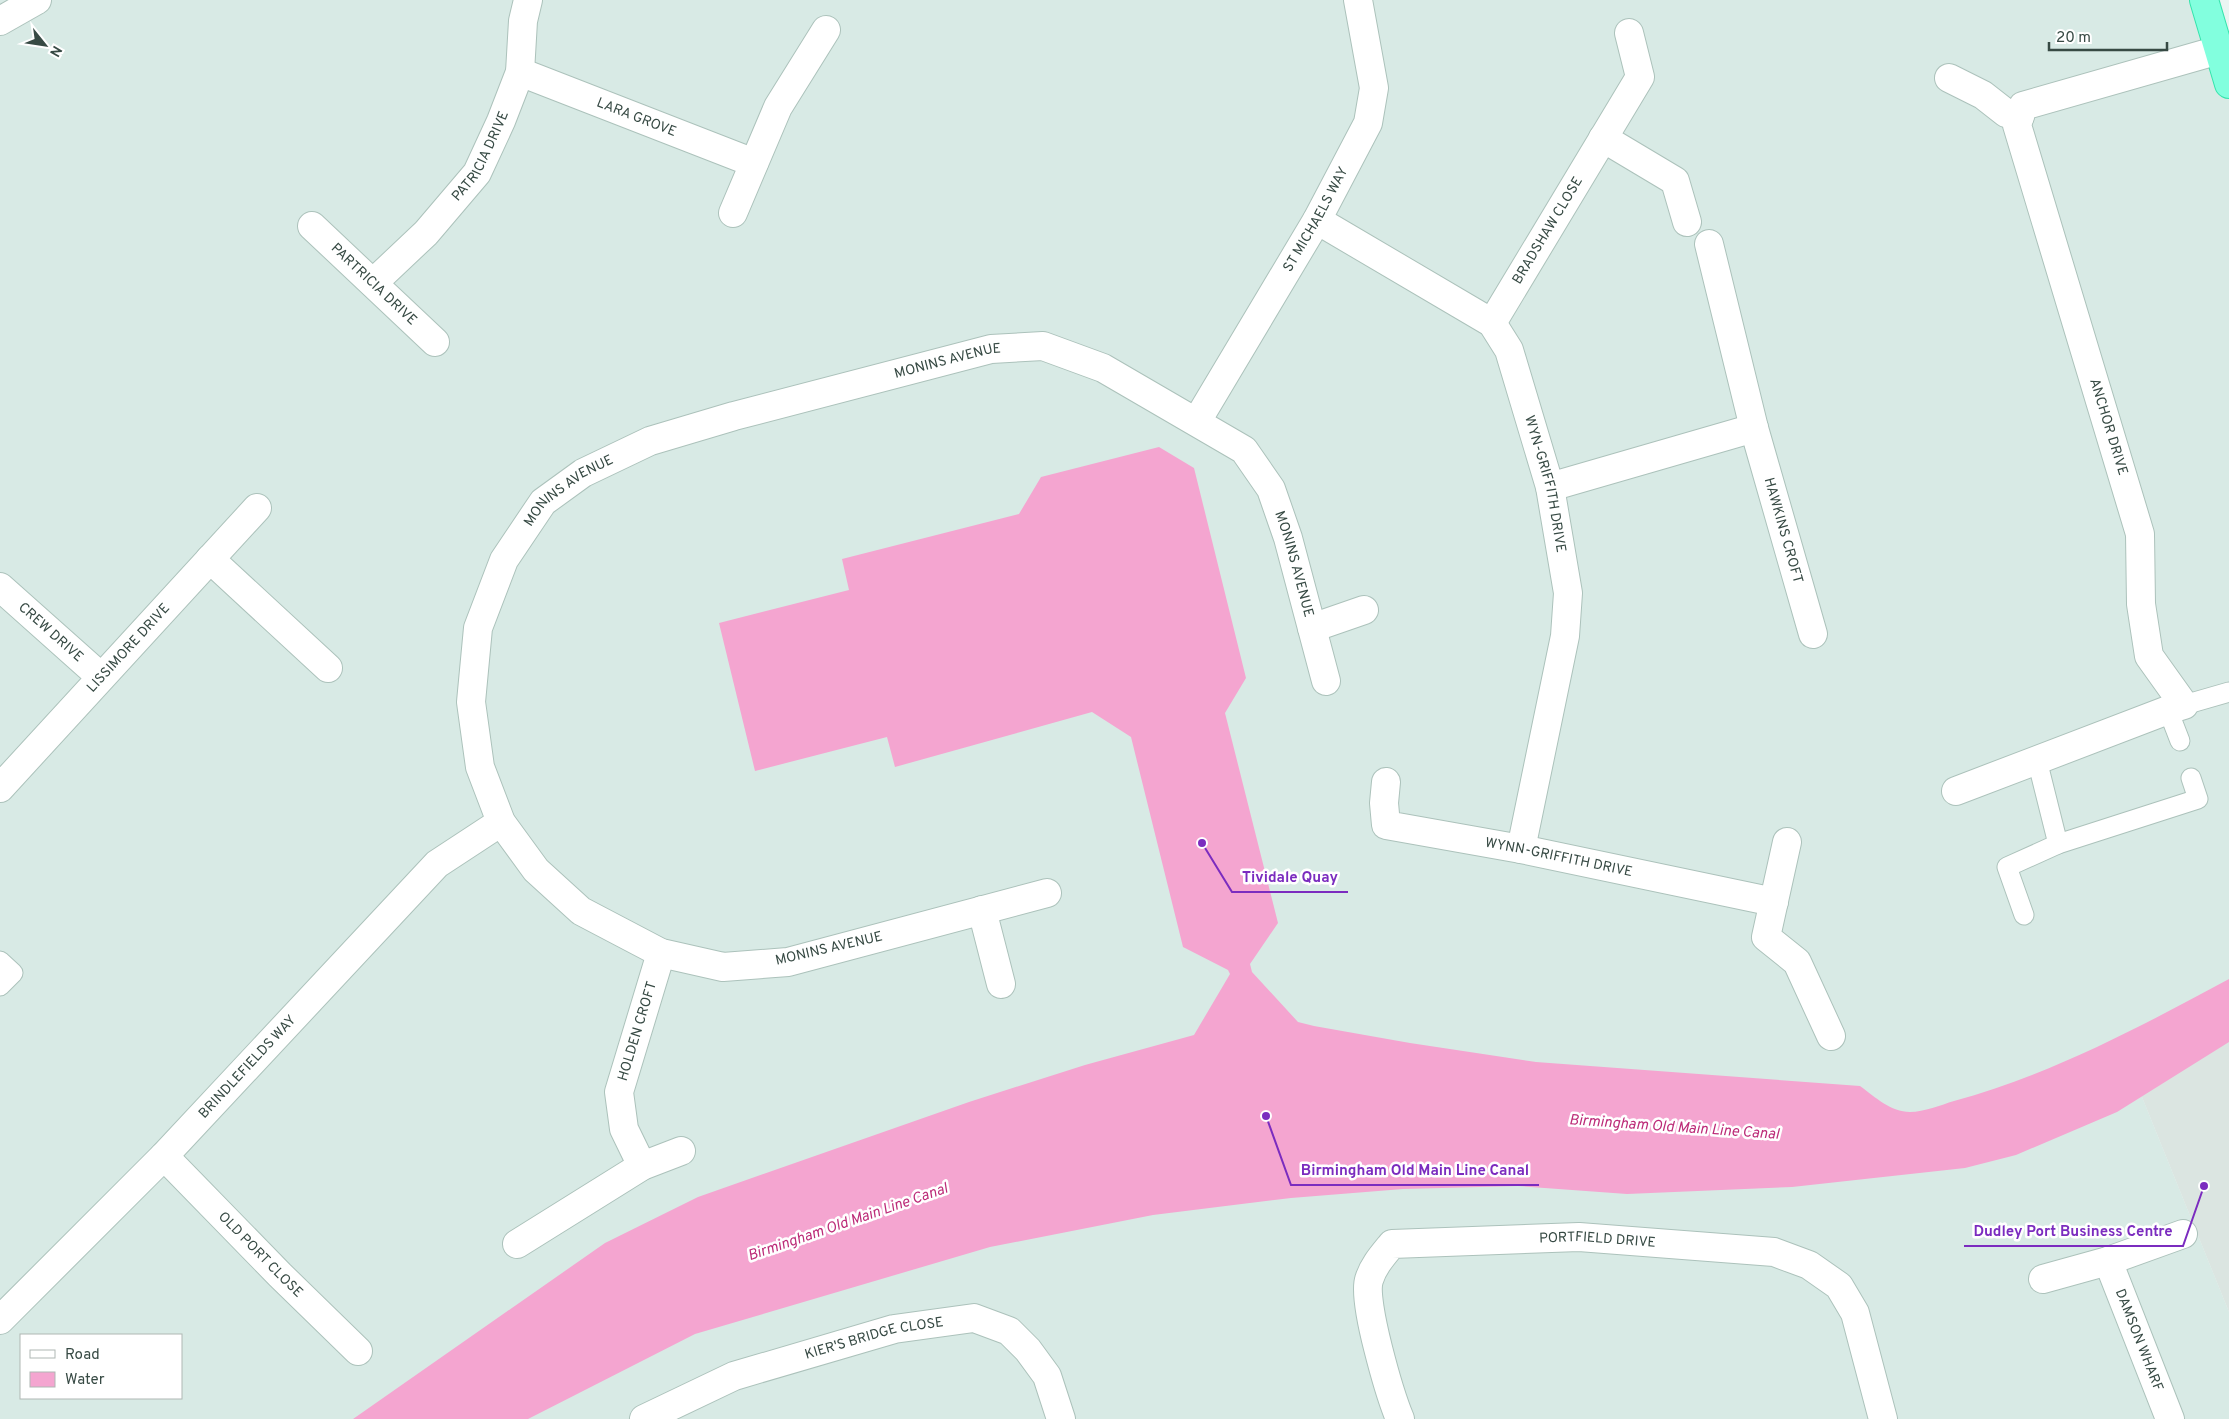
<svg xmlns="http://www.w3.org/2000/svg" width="2229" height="1419" font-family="Overpass,sans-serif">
<rect width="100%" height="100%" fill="#eaf5f2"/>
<!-- residential -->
<path fill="#d8eae5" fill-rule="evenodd" d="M0 0H2220L2229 33V1000L2127 1060 2229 1312V1419H0ZM21 1335H181V1398H21Z"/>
<!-- industrial -->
<polygon fill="#dbe5e1" points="2229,1000 2229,1312 2127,1060"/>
<!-- water -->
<path fill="#f4a5d0" d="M1159 447 1194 468 1246 678 1225 713 1278 923 1250 964 1252 972 1298 1022 1314 1026 1410 1043 1536 1062 1860 1086C1875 1097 1891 1112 1910 1112 1924 1112 1941 1105 1954 1101 2050 1075 2142 1026 2229 979V1042L2117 1112 2016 1155 1965 1168 1792 1187 1627 1194 1518 1186 1403 1189 1291 1198 1153 1215 990 1247 695 1334 528 1419H353L605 1243 698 1197 969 1102 1085 1065 1194 1035 1230 974 1228 970 1183 947 1131 737 1092 712 895 767 887 737 755 771 719 623 849 590 842 559 1019 514 1041 477Z"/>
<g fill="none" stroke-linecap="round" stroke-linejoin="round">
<!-- service casing -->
<g stroke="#acc2bb" stroke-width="21">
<g id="service">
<polyline points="2184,705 2229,692"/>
<polyline points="2168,710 2180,741"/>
<polyline points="2037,760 2058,844 2198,799 2191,778"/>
<polyline points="2024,915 2007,867 2058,844"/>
<polyline points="0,961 13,973 0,986"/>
</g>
</g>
<!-- minor casing -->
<g stroke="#acc2bb" stroke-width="30">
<g id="minor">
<polyline points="0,21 37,0"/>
<path id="s1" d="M520 72 754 163"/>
<polyline points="1949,78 1983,95 2006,113 2020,116"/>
<polyline points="1603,138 1675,181 1687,222"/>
<polyline points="733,213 778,107 826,30"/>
<path id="s2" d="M1317 220 1492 323 1509 350 1550 487 1568 593 1565 636 1521 849"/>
<path id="s3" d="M312 226 435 342"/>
<path id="s4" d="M1709 244 1754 428 1813 634"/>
<path id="s5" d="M373 283 426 233 477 173 501 121 520 72 523 21 528 0"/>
<path id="s6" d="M1492 323 1640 77 1629 33"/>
<path id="s7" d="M1197 421 1317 220 1368 123 1374 88 1358 0"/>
<polyline points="1550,487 1754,428"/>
<polyline points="210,559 328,668"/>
<path id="s8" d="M0 587 101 677"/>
<polyline points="1312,628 1364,610"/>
<path id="s9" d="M1386 782 1384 803 1386 825 1521 849 1774 902"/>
<path id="s10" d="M0 788 257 508"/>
<polyline points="1956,791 2168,710 2184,705 2149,656 2141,604 2140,534 2017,125 2023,106 2219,50"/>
<polyline points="1787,842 1766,937 1797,962 1831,1036"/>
<path id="s11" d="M1047 893 788 962 723 967 661 953 581 911 536 870 501 822 480 767 471 702 478 628 504 560 543 502 583 473 650 441 734 416 991 349 1043 346 1103 368 1244 450 1271 489 1288 538 1326 681"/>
<polyline points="982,910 1001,984"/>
<path id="s12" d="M164 1156 280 1275 358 1351"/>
<path id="s13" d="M642 1166 624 1129 619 1092 661 953"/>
<polyline points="517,1244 642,1166 681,1151"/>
<path id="s14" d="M2108 1261 2170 1419"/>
<polyline points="2043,1279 2108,1261 2183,1234"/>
<path id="s15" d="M0 1320 164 1156 437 864 501 822"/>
<path id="s16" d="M644 1419 734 1376 894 1329 974 1318 1009 1331 1028 1350 1047 1376 1061 1419"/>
<path id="s17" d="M1400 1419C1390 1395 1362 1301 1369 1280 1373 1266 1383 1255 1392 1244L1579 1237 1774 1252 1809 1265 1839 1286 1855 1313 1883 1419"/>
</g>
</g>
<!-- trunk casing -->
<g stroke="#35e4ac" stroke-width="30">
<polyline id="trunk" points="2204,0 2229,84"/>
</g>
<!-- service -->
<use href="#service" stroke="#fff" stroke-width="19"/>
<!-- minor -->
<use href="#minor" stroke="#fff" stroke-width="28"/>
<!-- trunk -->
<use href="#trunk" stroke="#82ffde" stroke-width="28"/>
</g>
<g text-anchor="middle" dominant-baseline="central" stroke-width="5" stroke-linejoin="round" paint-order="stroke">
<!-- street labels -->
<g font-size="14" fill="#374a44" stroke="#fff">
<text stroke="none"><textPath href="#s1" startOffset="125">LARA GROVE</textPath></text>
<text stroke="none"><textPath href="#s5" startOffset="168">PATRICIA DRIVE</textPath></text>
<text stroke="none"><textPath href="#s7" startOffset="234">ST MICHAELS WAY</textPath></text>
<text stroke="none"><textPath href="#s6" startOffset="108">BRADSHAW CLOSE</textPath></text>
<text stroke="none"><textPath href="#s3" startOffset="85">PARTRICIA DRIVE</textPath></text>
<text stroke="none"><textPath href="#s11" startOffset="1381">MONINS AVENUE</textPath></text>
<text transform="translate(2108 427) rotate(73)">ANCHOR DRIVE</text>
<text stroke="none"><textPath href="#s2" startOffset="374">WYN-GRIFFITH DRIVE</textPath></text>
<text stroke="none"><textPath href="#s11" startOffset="976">MONINS AVENUE</textPath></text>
<text stroke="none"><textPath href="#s4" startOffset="296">HAWKINS CROFT</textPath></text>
<text stroke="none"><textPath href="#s11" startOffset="1831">MONINS AVENUE</textPath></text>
<text stroke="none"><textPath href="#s8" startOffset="68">CREW DRIVE</textPath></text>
<text stroke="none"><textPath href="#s10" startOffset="190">LISSIMORE DRIVE</textPath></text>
<text stroke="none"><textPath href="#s9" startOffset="219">WYNN-GRIFFITH DRIVE</textPath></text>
<text transform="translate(829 949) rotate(-13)">MONINS AVENUE</text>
<text stroke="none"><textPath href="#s13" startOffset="142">HOLDEN CROFT</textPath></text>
<text stroke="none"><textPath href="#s15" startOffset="354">BRINDLEFIELDS WAY</textPath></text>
<text stroke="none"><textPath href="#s17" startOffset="392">PORTFIELD DRIVE</textPath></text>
<text stroke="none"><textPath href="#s12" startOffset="138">OLD PORT CLOSE</textPath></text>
<text stroke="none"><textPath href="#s16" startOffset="245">KIER'S BRIDGE CLOSE</textPath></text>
<text stroke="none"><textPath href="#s14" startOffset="85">DAMSON WHARF</textPath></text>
</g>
<!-- water labels -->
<g font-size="15" font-style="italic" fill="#bc2b78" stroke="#fff">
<text transform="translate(1674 1128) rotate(4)">Birmingham Old Main Line Canal</text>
<text transform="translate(848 1223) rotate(-19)">Birmingham Old Main Line Canal</text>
</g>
</g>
<!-- callouts -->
<path fill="none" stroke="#7b2cbf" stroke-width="2" d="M1202 843L1232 892H1348M1266 1116L1291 1185H1539M2204 1186L2183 1246H1964"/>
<g fill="#7b2cbf" stroke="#fff" stroke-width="2">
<circle cx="1202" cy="843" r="5"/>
<circle cx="1266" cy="1116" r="5"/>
<circle cx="2204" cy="1186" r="5"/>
</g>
<g font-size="15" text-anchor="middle" font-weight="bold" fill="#7b2cbf" stroke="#fff" stroke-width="5" stroke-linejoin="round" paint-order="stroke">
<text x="1290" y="882">Tividale Quay</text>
<text x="1415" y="1175">Birmingham Old Main Line Canal</text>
<text x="2073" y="1236">Dudley Port Business Centre</text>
</g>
<!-- legend -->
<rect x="20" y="1334" width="162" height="65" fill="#ffffff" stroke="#afb7b4"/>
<rect x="30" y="1350" width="25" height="8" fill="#ffffff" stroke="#afb7b4"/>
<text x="65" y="1359" font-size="15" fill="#374a44">Road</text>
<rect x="30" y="1372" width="25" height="15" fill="#f4a5d0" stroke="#afb7b4"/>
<text x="65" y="1384" font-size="15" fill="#374a44">Water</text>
<!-- north arrow -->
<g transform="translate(45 45) rotate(120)" stroke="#ffffff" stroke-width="4" paint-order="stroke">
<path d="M0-4L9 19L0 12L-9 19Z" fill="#374a44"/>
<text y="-8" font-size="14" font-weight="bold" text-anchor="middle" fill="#374a44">N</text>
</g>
<!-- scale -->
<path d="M2049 42v8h118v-8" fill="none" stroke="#374a44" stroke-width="2.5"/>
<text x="2056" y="42" font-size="15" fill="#374a44" stroke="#ffffff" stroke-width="4" paint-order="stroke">20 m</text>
</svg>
